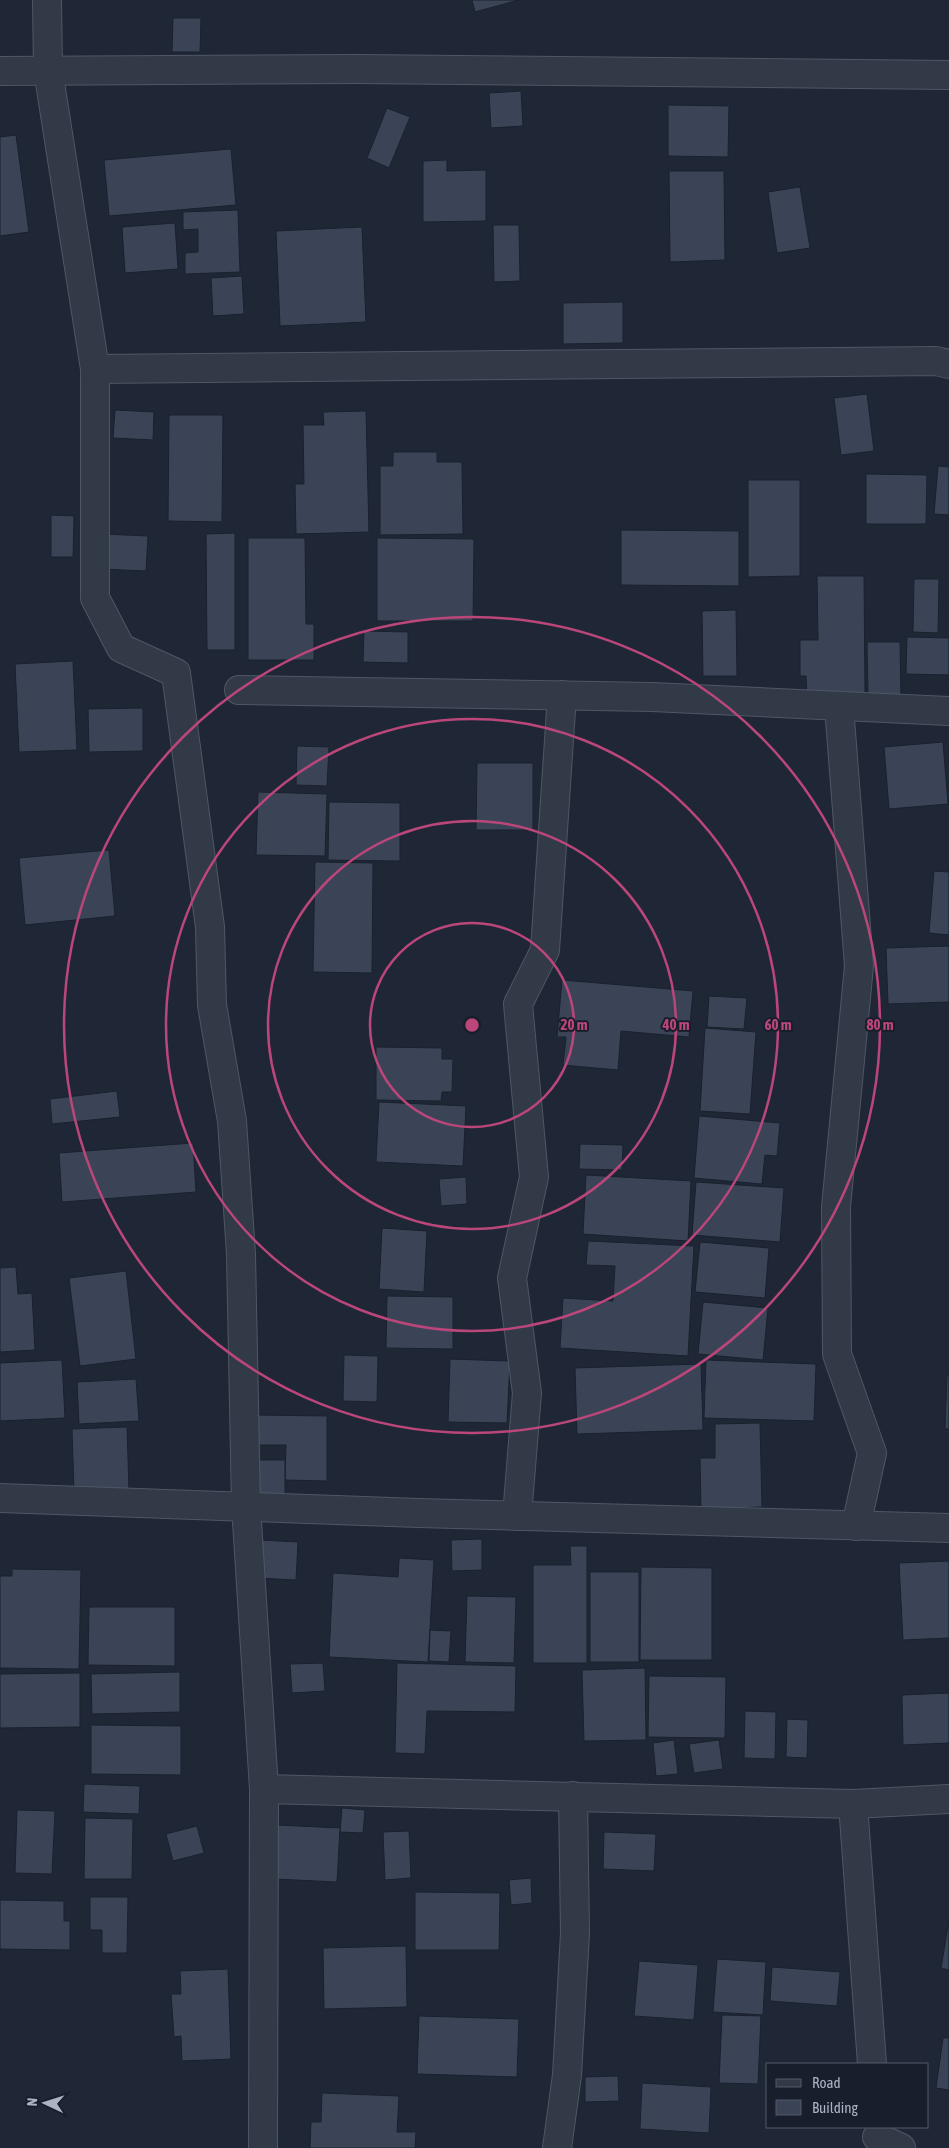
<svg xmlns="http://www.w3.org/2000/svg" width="949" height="2148" font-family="'Asap Condensed',sans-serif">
<rect width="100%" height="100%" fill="#1f2736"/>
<!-- building -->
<g fill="#3b4457" stroke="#1a202d">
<polygon points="472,0 519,0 475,12"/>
<polygon points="173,18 201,18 200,52 172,52"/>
<polygon points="521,91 523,126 491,128 489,93"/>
<polygon points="668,105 729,106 728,157 668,156"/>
<polygon points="387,108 410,117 389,168 367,158"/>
<polygon points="16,135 29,232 0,236 0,137"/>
<polygon points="231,149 236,205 109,216 104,160"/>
<polygon points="447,160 447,171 486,170 486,221 423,222 423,161"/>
<polygon points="669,171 724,171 725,260 670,262"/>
<polygon points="800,187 810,248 777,253 768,192"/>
<polygon points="238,210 240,272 185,274 185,253 198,252 198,229 183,230 183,212"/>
<polygon points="175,223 178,269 125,273 122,227"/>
<polygon points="493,225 519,225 520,281 494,282"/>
<polygon points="362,227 366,322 280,326 276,231"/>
<polygon points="242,276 244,314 213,316 211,278"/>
<polygon points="623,302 623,343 563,344 563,303"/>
<polygon points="867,394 874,451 841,455 834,398"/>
<polygon points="115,410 154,412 153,440 113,438"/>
<polygon points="366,411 369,532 296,534 295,484 304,484 303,425 324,425 323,412"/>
<polygon points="169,415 223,415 222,522 168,521"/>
<polygon points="393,452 437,452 437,462 462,462 463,534 380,535 380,466 393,466"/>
<polygon points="938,466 949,467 949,515 934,514"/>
<polygon points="866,474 927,475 926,524 866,524"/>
<polygon points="748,480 800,480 800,576 748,577"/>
<polygon points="51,515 74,516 73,557 51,557"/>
<polygon points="621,530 739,531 739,586 621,585"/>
<polygon points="235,533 235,650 207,650 206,534"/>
<polygon points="103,534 148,536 146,571 101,569"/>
<polygon points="248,538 305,538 306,624 314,624 314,660 248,660"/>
<polygon points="377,538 474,539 473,621 377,621"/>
<polygon points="817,576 864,576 865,695 807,696 806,676 800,676 800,640 818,640"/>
<polygon points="914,579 939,579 938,633 913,632"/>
<polygon points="736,610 737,676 703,676 702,611"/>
<polygon points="364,631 408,632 408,663 363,662"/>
<polygon points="907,637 949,638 949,675 906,674"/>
<polygon points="867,642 900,642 901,696 868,695"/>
<polygon points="73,661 77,750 19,752 15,664"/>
<polygon points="143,708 143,751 89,752 88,709"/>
<polygon points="943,742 948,804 889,809 884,747"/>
<polygon points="297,746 329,747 327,786 296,785"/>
<polygon points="477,763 533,763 533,830 476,830"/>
<polygon points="258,792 327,794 325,856 256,855"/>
<polygon points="329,802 400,803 400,861 328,860"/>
<polygon points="109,850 115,916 25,925 19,858"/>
<polygon points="315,862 373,863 372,973 313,972"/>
<polygon points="934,871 949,872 949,935 929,933"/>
<polygon points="949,946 949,1002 888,1004 886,948"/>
<polygon points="562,980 693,991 689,1037 621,1031 618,1070 563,1065 566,1037 557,1037"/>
<polygon points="709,996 747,998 744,1029 707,1027"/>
<polygon points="705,1028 756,1032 750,1114 700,1111"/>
<polygon points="376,1047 442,1048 442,1059 453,1059 452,1092 442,1092 441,1101 376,1100"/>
<polygon points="117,1091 120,1117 52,1124 50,1099"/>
<polygon points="379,1102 466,1106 463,1166 376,1162"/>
<polygon points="699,1116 780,1123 777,1156 765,1155 762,1184 694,1178"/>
<polygon points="193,1143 196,1192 62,1202 59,1153"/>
<polygon points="580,1144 623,1145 622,1170 579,1169"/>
<polygon points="586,1175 691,1181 688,1241 583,1234"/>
<polygon points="466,1177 467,1204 441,1206 439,1179"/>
<polygon points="696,1182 784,1188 780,1242 692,1235"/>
<polygon points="382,1228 427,1231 424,1292 379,1289"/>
<polygon points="588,1241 694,1246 688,1356 560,1348 563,1298 613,1301 615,1266 586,1265"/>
<polygon points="700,1242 769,1248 765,1298 695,1292"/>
<polygon points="16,1267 18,1294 32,1293 35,1350 0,1352 0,1268"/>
<polygon points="126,1271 136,1359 80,1366 69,1278"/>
<polygon points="387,1296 453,1297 453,1349 386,1348"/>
<polygon points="703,1302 768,1308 763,1360 698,1354"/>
<polygon points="344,1355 378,1356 377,1402 343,1401"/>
<polygon points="450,1359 510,1361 507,1423 448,1422"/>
<polygon points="62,1360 65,1418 0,1421 0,1363"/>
<polygon points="706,1360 816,1364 814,1421 704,1418"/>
<polygon points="701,1364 703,1430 577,1434 575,1368"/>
<polygon points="947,1375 949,1375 949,1429 945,1429"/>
<polygon points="136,1379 139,1421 79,1424 77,1382"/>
<polygon points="255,1415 327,1416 327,1481 285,1480 286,1445 255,1445"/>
<polygon points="760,1423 762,1507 701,1509 700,1458 715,1458 715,1424"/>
<polygon points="127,1427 129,1491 74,1493 72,1429"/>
<rect x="257" y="1460" width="28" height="35"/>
<polygon points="482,1539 482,1570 452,1571 451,1540"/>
<polygon points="260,1540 298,1542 296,1580 258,1578"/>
<polygon points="570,1546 587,1546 587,1663 533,1663 533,1565 571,1565"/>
<polygon points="399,1558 434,1560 428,1662 329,1657 333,1573 398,1577"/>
<polygon points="949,1561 949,1638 903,1640 899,1563"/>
<polygon points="641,1567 712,1568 712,1660 640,1660"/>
<polygon points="12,1569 81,1570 79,1669 0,1668 0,1576 12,1576"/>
<rect x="590" y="1572" width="49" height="90"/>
<polygon points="467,1596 516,1597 514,1663 465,1662"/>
<polygon points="89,1607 175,1607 175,1666 88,1665"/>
<polygon points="430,1630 451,1631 449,1662 429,1661"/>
<polygon points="323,1663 325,1691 292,1693 290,1664"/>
<polygon points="397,1663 516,1666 515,1712 427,1711 425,1754 395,1753"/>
<polygon points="645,1668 646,1740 584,1741 582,1670"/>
<polygon points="180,1672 180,1712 92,1714 91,1674"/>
<polygon points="80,1673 80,1727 0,1728 0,1674"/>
<polygon points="649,1676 726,1677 725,1738 648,1737"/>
<polygon points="949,1693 949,1743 903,1745 902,1695"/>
<polygon points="745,1711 776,1712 775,1759 744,1758"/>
<polygon points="787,1719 808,1720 807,1758 786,1757"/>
<polygon points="91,1725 181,1726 181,1775 91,1774"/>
<polygon points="674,1740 678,1774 656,1776 653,1743"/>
<polygon points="719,1740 723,1769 694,1773 689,1744"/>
<polygon points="84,1784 140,1786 139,1814 83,1812"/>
<polygon points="342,1808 365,1810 363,1833 340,1832"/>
<polygon points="17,1810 55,1811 52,1874 15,1873"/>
<polygon points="85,1818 133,1819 132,1879 84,1879"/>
<polygon points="277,1825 340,1828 337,1882 275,1879"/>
<polygon points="197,1826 204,1853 173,1861 166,1834"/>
<polygon points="409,1831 411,1878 385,1880 383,1832"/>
<polygon points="604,1832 656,1834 654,1871 603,1869"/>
<polygon points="531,1878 532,1903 511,1905 509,1880"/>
<polygon points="415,1892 500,1893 499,1950 415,1950"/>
<polygon points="90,1897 128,1897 127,1953 102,1953 102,1930 90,1930"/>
<polygon points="0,1900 64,1901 64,1921 70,1921 70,1950 0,1949"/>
<polygon points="949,1920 949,1970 941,1968"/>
<polygon points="406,1946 407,2007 324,2009 323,1948"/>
<polygon points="717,1959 766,1962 763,2015 713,2012"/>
<polygon points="639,1961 698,1965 694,2020 634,2016"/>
<polygon points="772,1967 840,1972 837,2006 770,2001"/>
<polygon points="228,1969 231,2059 182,2061 181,2036 174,2037 171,1994 181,1994 180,1971"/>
<polygon points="722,2015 761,2016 758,2084 719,2083"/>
<polygon points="419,2016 519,2019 517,2077 417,2074"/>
<polygon points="943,2038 949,2038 949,2090 936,2088"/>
<polygon points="618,2076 619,2101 585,2102 585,2077"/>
<polygon points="642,2083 711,2087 709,2133 640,2129"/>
<polygon points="322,2093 399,2096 397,2132 416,2132 415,2148 310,2148 311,2122 321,2122"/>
</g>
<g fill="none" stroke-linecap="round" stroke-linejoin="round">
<!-- street casing -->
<g stroke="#505665" stroke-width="30">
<g id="street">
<polyline points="47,0 48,70 95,369 95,598 121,648 176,673 210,927 212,1005 232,1121 241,1254 246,1506 264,1789 263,2148"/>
<polyline points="0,71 358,69 949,75"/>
<polyline points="95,369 936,361 949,364"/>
<polyline points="239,690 652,697 949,711"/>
<polyline points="839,706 859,966 836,1207 837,1354 872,1453 856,1526"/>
<polyline points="0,1498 419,1513 949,1528"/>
<polyline points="517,1516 527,1393 512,1278 534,1177 518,1004 545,950 562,695"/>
<polyline points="264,1789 853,1804 949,1799"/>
<polyline points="853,1804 872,2064"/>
<polyline points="877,2137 901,2148"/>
<polyline points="557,2148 567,2075 575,1933 573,1796"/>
</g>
</g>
<!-- street -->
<use href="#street" stroke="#323947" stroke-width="28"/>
</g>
<!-- distance rings -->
<g fill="none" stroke="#bb467a" stroke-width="2.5">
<circle cx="472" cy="1025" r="102"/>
<circle cx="472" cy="1025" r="204"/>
<circle cx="472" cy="1025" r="306"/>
<circle cx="472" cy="1025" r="408"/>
</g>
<circle cx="472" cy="1025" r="8" fill="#bb467a" stroke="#181e2b" stroke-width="2.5"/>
<g font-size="15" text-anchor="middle" font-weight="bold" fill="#bb467a" stroke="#181e2b" stroke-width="4" stroke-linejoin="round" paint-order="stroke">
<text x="574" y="1030">20 m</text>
<text x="676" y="1030">40 m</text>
<text x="778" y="1030">60 m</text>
<text x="880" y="1030">80 m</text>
</g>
<!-- legend -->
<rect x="766" y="2063" width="162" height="65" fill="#181e2b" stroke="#535a68"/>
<rect x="776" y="2079" width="25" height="8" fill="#323947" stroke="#535a68"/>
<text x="812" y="2088" font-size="15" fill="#acb3c4">Road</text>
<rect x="776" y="2100" width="25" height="15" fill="#3b4457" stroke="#535a68"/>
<text x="812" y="2113" font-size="15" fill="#acb3c4">Building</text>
<!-- north arrow -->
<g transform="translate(45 2103) rotate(274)" stroke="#181e2b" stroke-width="4" paint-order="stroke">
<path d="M0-4L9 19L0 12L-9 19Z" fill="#acb3c4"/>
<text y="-8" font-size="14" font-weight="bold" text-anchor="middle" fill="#acb3c4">N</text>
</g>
</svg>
